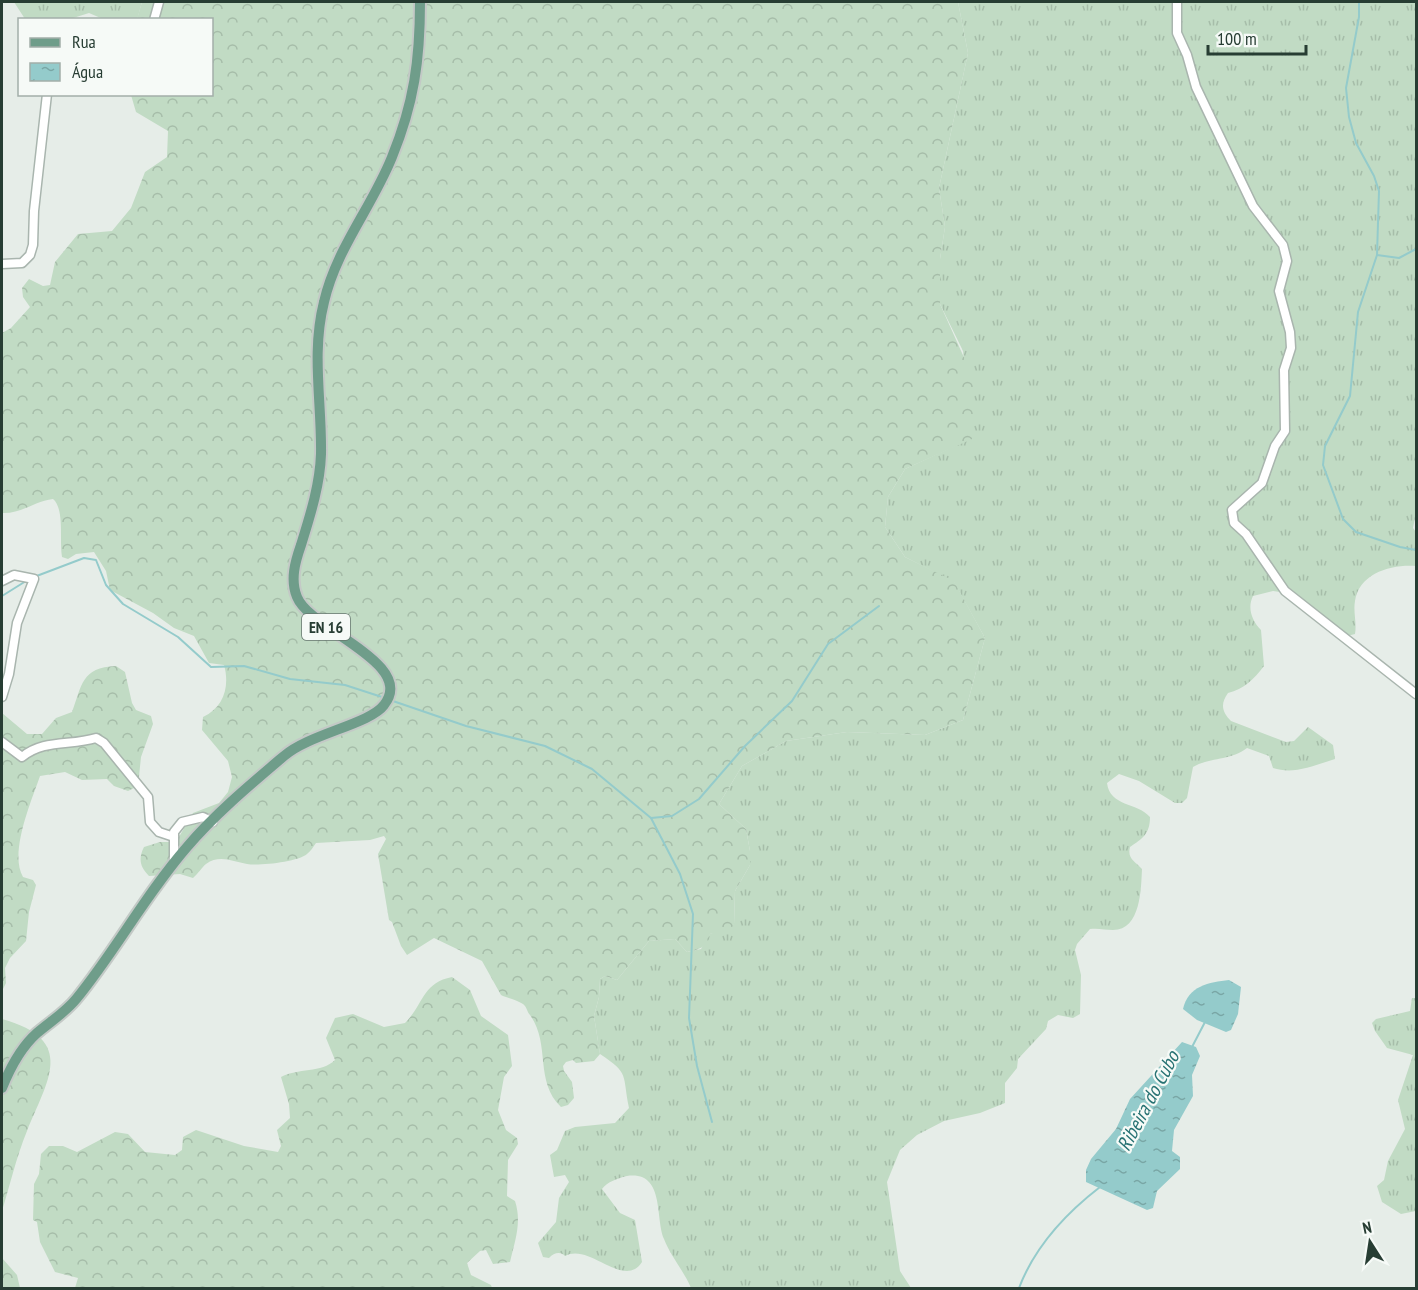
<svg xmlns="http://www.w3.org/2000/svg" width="1418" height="1290" font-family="'PT Sans Narrow',sans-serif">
<defs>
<pattern id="grass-tufts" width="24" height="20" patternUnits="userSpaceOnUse" patternTransform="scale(1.5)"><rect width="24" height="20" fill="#c1dbc4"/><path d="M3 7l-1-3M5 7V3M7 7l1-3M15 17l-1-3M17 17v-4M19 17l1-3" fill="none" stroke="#a6bda9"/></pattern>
<pattern id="forest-crowns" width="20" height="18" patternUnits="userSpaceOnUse" patternTransform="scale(1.5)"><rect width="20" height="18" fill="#c1dbc4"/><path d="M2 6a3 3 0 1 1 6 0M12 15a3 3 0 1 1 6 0" fill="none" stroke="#a6bda9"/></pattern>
<pattern id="water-ripples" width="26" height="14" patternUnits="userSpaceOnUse" patternTransform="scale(1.5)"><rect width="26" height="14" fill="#94cbcb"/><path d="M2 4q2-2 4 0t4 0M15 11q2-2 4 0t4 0" fill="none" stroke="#79a6a5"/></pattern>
</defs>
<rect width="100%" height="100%" fill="#e6ede8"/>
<!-- grass -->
<g fill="url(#grass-tufts)">
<polygon points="14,2 142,2 137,20 103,19 89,13 70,19 25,19"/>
<path d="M958 2H1416V513L1413 528 1416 532V566C1392 564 1359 573 1355 601 1353 612 1357 623 1355 634L1347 636 1287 593 1273 591 1253 596C1247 608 1252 621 1261 630L1264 666C1254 679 1244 689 1228 693 1220 704 1222 712 1231 721L1286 742 1294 741 1308 727 1333 745 1335 759C1315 765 1294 775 1273 768L1269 756 1247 748C1230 761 1210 757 1193 767L1187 798 1182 803H1175L1139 781 1119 774 1107 783C1110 807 1137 802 1150 817 1150 834 1142 839 1130 847 1127 859 1135 861 1142 869 1141 888 1141 930 1113 930 1105 930 1099 928 1090 929L1077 944 1075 950 1081 975 1080 1014 1073 1018 1058 1015 1048 1021 1046 1029 1018 1059 1017 1068 1005 1083V1103L980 1113 944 1121 917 1135 900 1150 887 1182 900 1271 911 1288H691C684 1271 671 1257 664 1239 655 1217 665 1171 627 1176 618 1178 607 1182 602 1189L620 1213 635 1220 642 1262C624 1290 589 1242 565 1256 560 1251 554 1253 549 1258L543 1257 538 1243 556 1222 559 1198 569 1182 565 1175 554 1177 550 1155 557 1150 565 1131 575 1127 615 1123 629 1108C622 1074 630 1074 600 1054L594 1016 599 997 600 979 605 976 617 980 649 941 675 939 687 952 701 949 710 934 734 924 735 891 750 865V851L746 829 719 804 742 766 786 741 847 732 925 735 963 720 985 638 954 582 905 557 885 527 888 497 905 469 972 438 963 351 940 304V259L945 227 939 188 968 53Z"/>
<polygon points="1412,998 1416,998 1416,1211 1401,1214 1382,1202 1377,1186 1384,1180 1388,1161 1405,1129 1398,1100 1413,1055 1387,1048 1375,1031 1372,1023 1376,1019 1410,1011"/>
</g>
<!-- forest -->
<g fill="url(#forest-crowns)">
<path d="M142 2H958L968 53 939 188 945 227 940 259V304L975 382 972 439 905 469 888 497 885 527 905 557 954 581 985 638 963 720 925 735 847 732 786 741 742 766 719 804 746 829 750 851V865L735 891 734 924 731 929 710 934C709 947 698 950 687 952L675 939 649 941 617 980 605 976 600 979 599 997 594 1016 600 1054 594 1061 576 1063 573 1060 566 1062 563 1066 564 1071 572 1082 574 1098 568 1105 561 1107C534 1081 551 1044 530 1015 527 1012 527 1007 523 1004 517 1000 507 998 501 995L482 961 434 938 407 955 401 946 392 922 389 920 378 854 386 839 384 836 370 840 316 843C313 847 311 851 307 854 298 862 259 866 247 864 233 862 220 854 206 864 202 867 198 874 193 878L180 874 149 876C140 867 138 859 144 847L160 842H176L193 813 219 803 228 792 232 777 228 761 202 730 203 717C224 707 230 686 224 665L209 663 194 636 174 628 153 613 110 590 106 571 94 552 76 554 68 559 62 557C59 541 65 509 53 499 35 501 21 514 2 513V333L11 328 30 307 23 297 22 288 29 279 43 286 50 285 55 262 78 234 112 231 131 208 145 172 167 157 168 131 136 112 131 95 212 94V20L137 19Z"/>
<path d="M116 666 125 672 132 703 136 710 151 716 153 724 141 757 138 786 128 791 114 786 107 779 82 780 65 772 40 776C31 802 9 853 23 877L33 880 36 885 29 912 26 941 10 958 5 968 6 983 2 991V713L27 734H42L56 718 72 712C82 686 81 667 116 666Z"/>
<path d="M452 977 470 990 481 1016 508 1035 512 1066 504 1077 498 1110 506 1130 517 1138 518 1144 508 1160 507 1196 515 1201C522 1222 515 1241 510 1262L493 1264 486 1250 480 1251 467 1263 471 1275 491 1285 492 1288H75L78 1278 55 1272 40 1242 37 1222 33 1220 34 1184 39 1174 41 1154 49 1146H63L77 1152 115 1132 128 1134 145 1152 175 1155 182 1150 183 1137 196 1130 244 1146 278 1152 281 1146 277 1130 290 1118 289 1104 281 1077C297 1068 322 1073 335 1060L326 1038 335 1018 353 1014 384 1027 405 1023C424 1004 422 983 452 977Z"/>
<path d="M2 1019C78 1040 47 1081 27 1131 16 1158 10 1185 2 1211Z"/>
<polygon points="2,1244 2,1258 17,1275 20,1288 2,1288"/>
</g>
<!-- water -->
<g fill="url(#water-ripples)">
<path d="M1229 980 1241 987 1238 1014 1231 1030 1226 1032 1197 1020 1183 1009C1188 986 1209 982 1229 980Z"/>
<polygon points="1182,1042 1196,1047 1200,1056 1192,1075 1193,1096 1174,1130 1172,1151 1180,1157 1180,1169 1157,1191 1153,1208 1147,1210 1086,1182 1086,1170 1091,1159 1116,1129 1130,1099"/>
</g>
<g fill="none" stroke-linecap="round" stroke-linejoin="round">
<!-- stream -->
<g stroke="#94cbcb" stroke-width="2">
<polyline points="1359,2 1359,17 1346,88 1349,117 1356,143 1374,176 1379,191 1377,255 1358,312 1350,396 1325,446 1323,465 1343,519 1356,532 1400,547 1416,550"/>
<polyline points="1377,255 1399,258 1416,249"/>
<polyline points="34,577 84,558 96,560 106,585 123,604 178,637 211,667 244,666 290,679 345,685 385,698"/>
<polyline points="2,596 26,581"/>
<polyline points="390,700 466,726 545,746 592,769 651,818 680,874 693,914 689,1018 697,1066 712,1122"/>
<polyline points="651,818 672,816 699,799 745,746 792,701 828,644 879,606"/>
<polyline points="1192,1047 1205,1022"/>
<path d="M1019 1288C1035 1246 1065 1214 1100 1187"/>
</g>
<!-- minor casing -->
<g stroke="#a9b5ae" stroke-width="11">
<g id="minor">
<polyline points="1177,2 1177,33 1187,55 1196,87 1253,206 1283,245 1287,261 1279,291 1290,332 1291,348 1284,370 1285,431 1275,446 1262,483 1232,510 1234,523 1246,534 1285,591 1416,694"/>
<polyline points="154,20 159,2"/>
<polyline points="2,264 22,263 30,255 33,245 34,211 47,94"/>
<polyline points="2,581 14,575 34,579 17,623 9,674 2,697"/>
<path d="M2 742 22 757C44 739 70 746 96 738L104 743 148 797 150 822 159 832 174 837"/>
<polyline points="174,863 174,832 182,822 203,817 213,822"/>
</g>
</g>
<!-- major casing -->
<g stroke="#c3c9c6" stroke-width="14">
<path id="major" d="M2 1088C10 1068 20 1048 37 1033 51 1021 66 1012 77 998 116 950 146 894 187 847 215 814 251 784 284 756 309 734 370 724 384 705 417 663 310 630 297 597 290 580 295 562 301 545 310 516 320 485 321 454 322 403 311 353 324 302 336 249 372 207 392 157 414 103 420 60 420 2"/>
</g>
<!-- minor -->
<use href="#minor" stroke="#fff" stroke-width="8"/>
<!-- major -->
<use href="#major" stroke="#6f9d8a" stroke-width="10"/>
</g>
<g text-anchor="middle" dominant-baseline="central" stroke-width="4.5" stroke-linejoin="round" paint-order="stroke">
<!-- shield labels -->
<rect fill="#f6faf7" stroke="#65766e" stroke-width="1.5" x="302" y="614" width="48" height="26" rx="4.5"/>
<g font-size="16" font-weight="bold" fill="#273d33">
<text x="326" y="627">EN 16</text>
</g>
<!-- water labels -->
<g font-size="20" font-style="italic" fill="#277273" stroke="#f6faf7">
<text transform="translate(1148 1101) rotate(-62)">Ribeira do Cubo</text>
</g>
</g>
<!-- border -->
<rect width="1418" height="1290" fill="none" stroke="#273d33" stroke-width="6"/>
<!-- legend -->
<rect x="18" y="18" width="195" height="78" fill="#f6faf7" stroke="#a3aea9" stroke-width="1.5"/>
<rect x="30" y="38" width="30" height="9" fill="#6f9d8a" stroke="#a3aea9" stroke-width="1.5"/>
<text x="72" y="48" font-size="18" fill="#273d33">Rua</text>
<rect x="30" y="63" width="30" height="18" fill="url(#water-ripples)" stroke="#a3aea9" stroke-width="1.5"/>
<text x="72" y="78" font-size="18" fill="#273d33">Água</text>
<!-- north arrow -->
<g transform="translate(1370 1242) rotate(348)" stroke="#f6faf7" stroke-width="4.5" paint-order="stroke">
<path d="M0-4.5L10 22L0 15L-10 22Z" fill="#273d33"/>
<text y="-9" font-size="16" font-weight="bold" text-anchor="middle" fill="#273d33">N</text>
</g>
<!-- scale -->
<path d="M1208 45v9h98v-9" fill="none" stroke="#273d33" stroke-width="3"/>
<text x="1217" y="45" font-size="18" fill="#273d33" stroke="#f6faf7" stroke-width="4.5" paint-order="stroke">100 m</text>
</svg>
